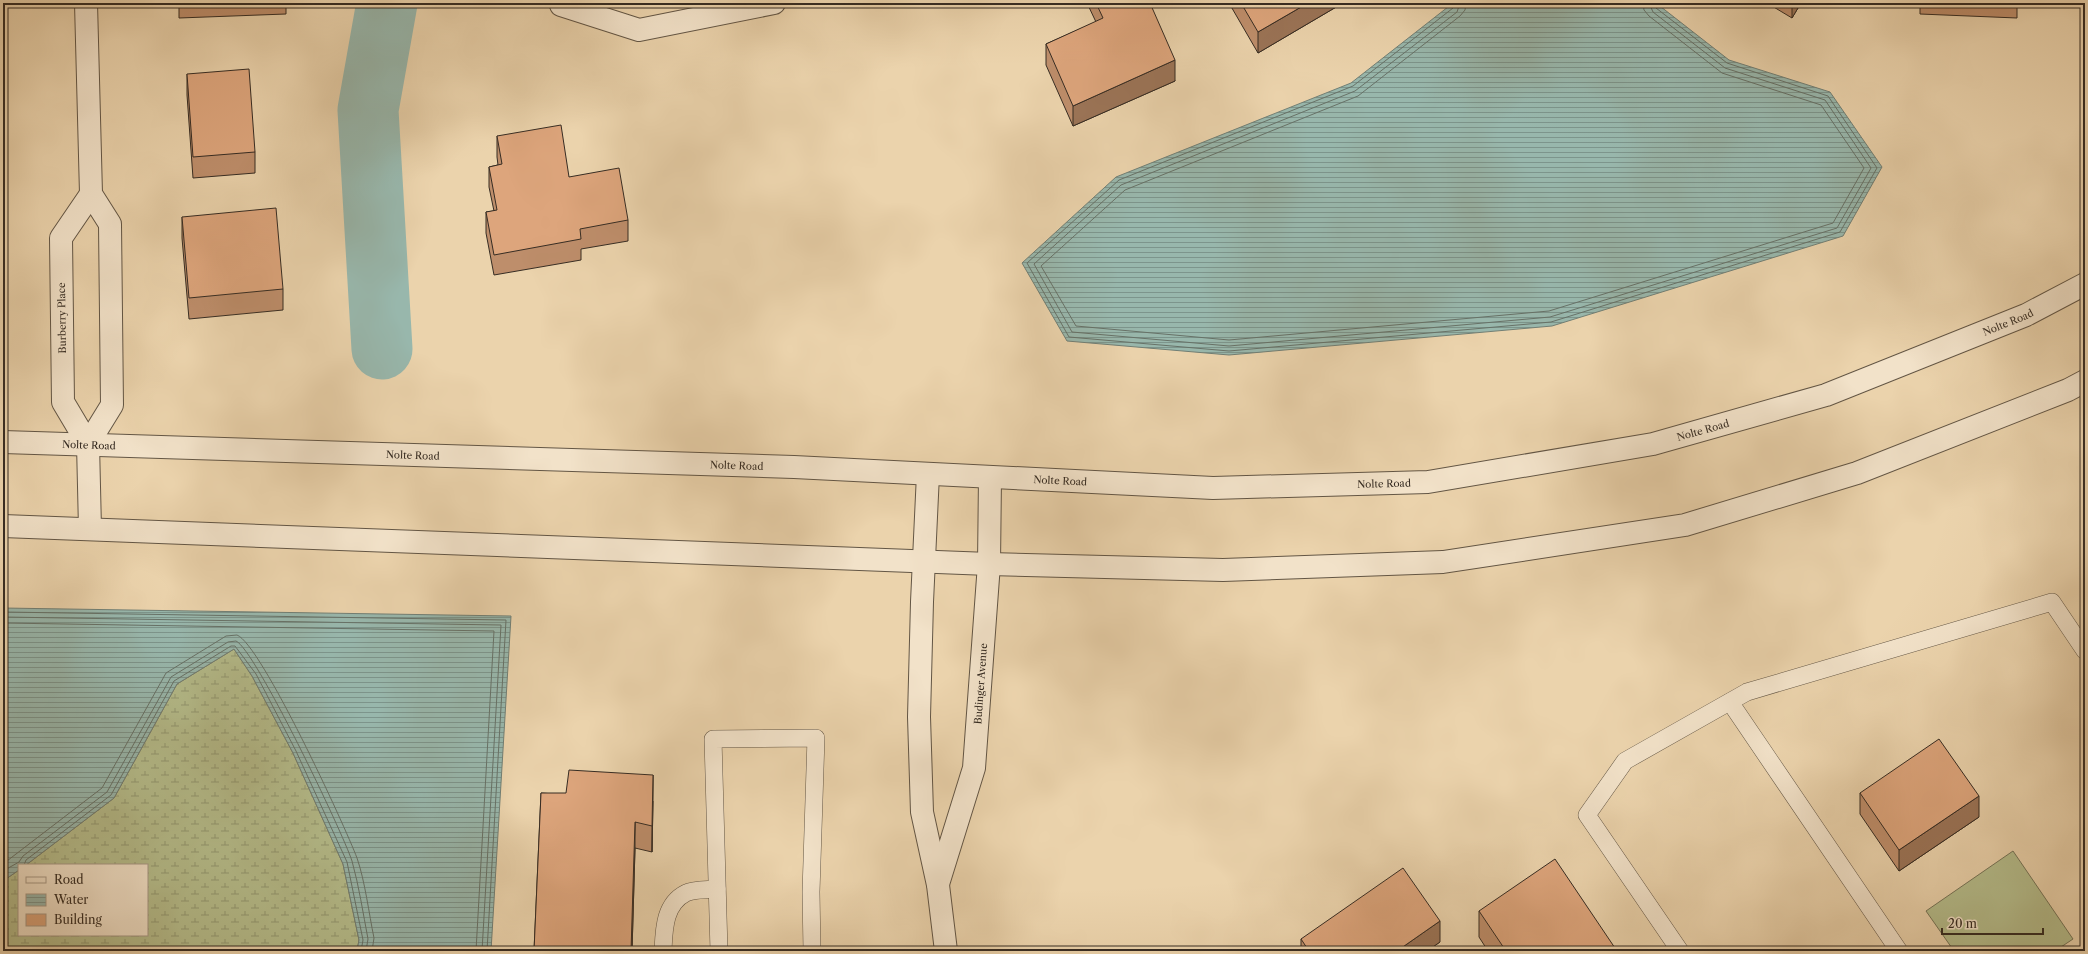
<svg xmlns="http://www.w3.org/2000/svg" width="2088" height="954" font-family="'Libre Caslon Text',serif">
<defs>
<pattern id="wetland-marsh" width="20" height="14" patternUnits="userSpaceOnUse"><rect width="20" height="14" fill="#b5bd8c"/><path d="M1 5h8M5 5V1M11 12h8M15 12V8" fill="none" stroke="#949a72"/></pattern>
<pattern id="water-rules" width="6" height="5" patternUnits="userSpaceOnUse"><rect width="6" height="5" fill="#98b7ac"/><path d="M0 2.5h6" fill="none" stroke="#7d958c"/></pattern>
</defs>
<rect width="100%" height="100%" fill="#ebd3ac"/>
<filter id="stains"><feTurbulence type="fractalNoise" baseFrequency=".005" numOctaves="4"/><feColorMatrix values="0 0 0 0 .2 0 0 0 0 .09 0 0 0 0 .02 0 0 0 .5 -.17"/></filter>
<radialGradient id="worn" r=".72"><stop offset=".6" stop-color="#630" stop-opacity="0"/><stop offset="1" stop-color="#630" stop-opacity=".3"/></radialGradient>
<!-- wetland -->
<polygon fill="url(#wetland-marsh)" stroke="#767458" points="234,649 252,676 293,753 343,864 359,940 357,951 3,951 3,881 19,870 19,935 147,935 147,865 26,865 114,798 177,684"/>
<!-- pitch -->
<polygon fill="#b5bd8c" stroke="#767458" points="2013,851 2073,939 2055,951 1954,951 1926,911"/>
<!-- water -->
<g fill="url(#water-rules)" stroke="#717f75">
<polygon points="1453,3 1656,3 1729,60 1830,92 1882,167 1843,236 1552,326 1229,355 1067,341 1022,263 1116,177 1351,83"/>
<polygon points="3,608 511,616 491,951 357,951 359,940 343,864 293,753 252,676 234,649 177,684 114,798 26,865 19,865 19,870 3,881"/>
</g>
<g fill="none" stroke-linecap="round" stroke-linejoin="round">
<!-- shore -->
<g stroke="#677268" stroke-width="1">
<polyline points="1455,3 1453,8 1353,86 1119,180 1027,263 1069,337 1229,351 1551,322 1840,232 1877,168 1828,96 1727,63 1656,8 1654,3"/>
<polyline points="1460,3 1457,12 1355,91 1121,185 1034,264 1072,332 1229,346 1550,317 1837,228 1871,168 1825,100 1725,68 1653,12 1649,3"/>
<polyline points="1466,3 1465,10 1460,16 1358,96 1125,190 1041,266 1076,326 1229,340 1549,311 1833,223 1864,168 1821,105 1722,73 1649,16 1644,10 1643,3"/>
<polyline points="3,612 506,620 487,951"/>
<polyline points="3,617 501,625 482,951"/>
<polyline points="3,623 494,631 476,951"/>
<path d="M3 864 102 788 166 673 226 636 237 635C261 644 345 826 357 858 365 881 369 914 374 938L372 951"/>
<polyline points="24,865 26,860 111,795 174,681 231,646 235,646 256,674 296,751 347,862 363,940 361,951"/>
<path d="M3 871 19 862 23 856 107 792 171 677 228 642 236 641C255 649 343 833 352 861 359 886 363 913 368 939L366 951"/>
</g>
<!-- river -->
<polyline stroke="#98b7ac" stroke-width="61" points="382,349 368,110 387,3"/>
<!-- service casing -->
<g stroke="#635645" stroke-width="18">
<g id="service">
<polyline points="1730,702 1899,951"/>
<path d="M663 951C664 930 664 904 686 893 694 889 709 890 717 889"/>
<polyline points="719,951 713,739 816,738 811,892 812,951"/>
<polyline points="1680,951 1587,815 1625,761 1747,692 2052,602 2085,651"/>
</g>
</g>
<!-- minor casing -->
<g stroke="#635645" stroke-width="24">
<g id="minor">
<polyline points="86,3 91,194 110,224 112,405 88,444"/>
<polyline points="561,5 639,30 774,3"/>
<polyline points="90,529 88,444 63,402 61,238 91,194"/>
</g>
</g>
<!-- tertiary casing -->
<g stroke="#635645" stroke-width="24">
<g id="tertiary">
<path id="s1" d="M3 442 794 467 1213 488 1428 482 1653 444 1826 395 2026 315 2085 284"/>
<polyline points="928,474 922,602 919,717 922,812 938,885 946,951"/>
<polyline points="3,526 989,564 1223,570 1443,562 1685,525 1857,473 2068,390 2085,381"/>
<path id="s2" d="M938 884 974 768 989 564 990 477"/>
</g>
</g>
<!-- service -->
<use href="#service" stroke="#f2e2c9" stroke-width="17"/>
<!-- minor -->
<use href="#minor" stroke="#f2e2c9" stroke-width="22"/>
<!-- tertiary -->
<use href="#tertiary" stroke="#f2e2c9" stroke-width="22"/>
</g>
<!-- wall -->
<g fill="#be8e6b" stroke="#362c23">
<polygon points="179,3 286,3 286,14 179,18"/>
<polygon points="1087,3 1150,3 1175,81 1073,126 1046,65 1046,44 1096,22"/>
<polygon points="1229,3 1343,3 1258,53"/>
<polygon points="1767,3 1801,3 1792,18"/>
<polygon points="1920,3 2017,3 2017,18 1920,14"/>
<polygon points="187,74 255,152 255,173 193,178 187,95"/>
<polygon points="497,136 569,177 628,220 628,241 581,249 581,260 494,275 486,233 486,212 494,211 489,187 489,167 498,165 497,157"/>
<polygon points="182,217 283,289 283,310 189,319 182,238"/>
<polygon points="541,793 653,801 652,852 635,848 632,951 534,951"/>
<polygon points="1860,793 1979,817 1899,871 1860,814"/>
<polygon points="1479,911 1617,951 1488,951 1479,937"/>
<polygon points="1301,939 1440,942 1427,951 1301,951"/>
</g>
<!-- shaded-wall -->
<g fill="#9b7457" stroke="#362c23">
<polygon points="1308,3 1343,3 1258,53 1258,32"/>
<polygon points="1792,3 1801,3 1792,18"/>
<polygon points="1175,60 1175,81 1073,126 1073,106"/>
<polygon points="653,775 653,801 652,852 652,826"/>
<polygon points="1979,796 1979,817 1899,871 1899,850"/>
<polygon points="635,822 635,848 632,951 631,951"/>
<polygon points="1440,921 1440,942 1427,951 1397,951"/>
</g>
<!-- building -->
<g fill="#dda57c" stroke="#362c23">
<polygon points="1096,3 1150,3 1175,60 1073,106 1046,44 1103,18"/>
<polygon points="1241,3 1308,3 1258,32"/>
<polygon points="249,69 255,152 193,157 187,74"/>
<polygon points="561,125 569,177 619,168 628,220 580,229 581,239 494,255 486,212 497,210 489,167 502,164 497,136"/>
<polygon points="276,208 283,289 189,298 182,217"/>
<polygon points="1939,739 1979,796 1899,850 1860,793"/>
<polygon points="569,770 653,775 652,826 635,822 631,951 534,951 541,793 566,793"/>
<polygon points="1555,859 1617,951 1506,951 1479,911"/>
<polygon points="1403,868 1440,921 1397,951 1309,951 1301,939"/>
</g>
<g text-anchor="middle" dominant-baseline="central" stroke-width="4" stroke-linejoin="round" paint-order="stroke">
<!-- street labels -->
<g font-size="10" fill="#362c23" stroke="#f2e2c9">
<text transform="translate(62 318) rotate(-91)">Burberry Place</text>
<text stroke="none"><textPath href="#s1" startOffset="2030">Nolte Road</textPath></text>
<text stroke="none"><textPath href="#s1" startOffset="1706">Nolte Road</textPath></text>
<text stroke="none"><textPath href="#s1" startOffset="86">Nolte Road</textPath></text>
<text stroke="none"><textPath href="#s1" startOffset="410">Nolte Road</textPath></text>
<text stroke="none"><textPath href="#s1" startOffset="734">Nolte Road</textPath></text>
<text stroke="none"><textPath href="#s1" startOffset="1058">Nolte Road</textPath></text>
<text stroke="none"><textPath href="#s1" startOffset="1382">Nolte Road</textPath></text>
<text stroke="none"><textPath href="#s2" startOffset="206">Budinger Avenue</textPath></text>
</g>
</g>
<!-- margin -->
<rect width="2088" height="954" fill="none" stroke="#ebd3ac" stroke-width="16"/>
<rect x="4" y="4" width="2080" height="946" fill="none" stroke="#362c23" stroke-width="2"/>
<rect x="8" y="8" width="2072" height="938" fill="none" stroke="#362c23"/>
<!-- legend -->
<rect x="18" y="864" width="130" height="72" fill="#f2e2c9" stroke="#a79987"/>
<rect x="26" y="877" width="20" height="6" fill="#f2e2c9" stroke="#a79987"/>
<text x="54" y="884" font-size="12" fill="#362c23">Road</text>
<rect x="26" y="894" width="20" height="12" fill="url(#water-rules)" stroke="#a79987"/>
<text x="54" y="904" font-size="12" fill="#362c23">Water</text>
<rect x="26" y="914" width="20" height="12" fill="#dda57c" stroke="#a79987"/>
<text x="54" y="924" font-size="12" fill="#362c23">Building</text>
<!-- scale -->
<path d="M1942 928v6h101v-6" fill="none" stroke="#362c23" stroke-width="2"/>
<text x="1948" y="928" font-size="12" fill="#362c23" stroke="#f2e2c9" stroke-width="3" paint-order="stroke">20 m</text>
<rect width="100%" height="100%" filter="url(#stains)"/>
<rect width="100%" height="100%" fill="url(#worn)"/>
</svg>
